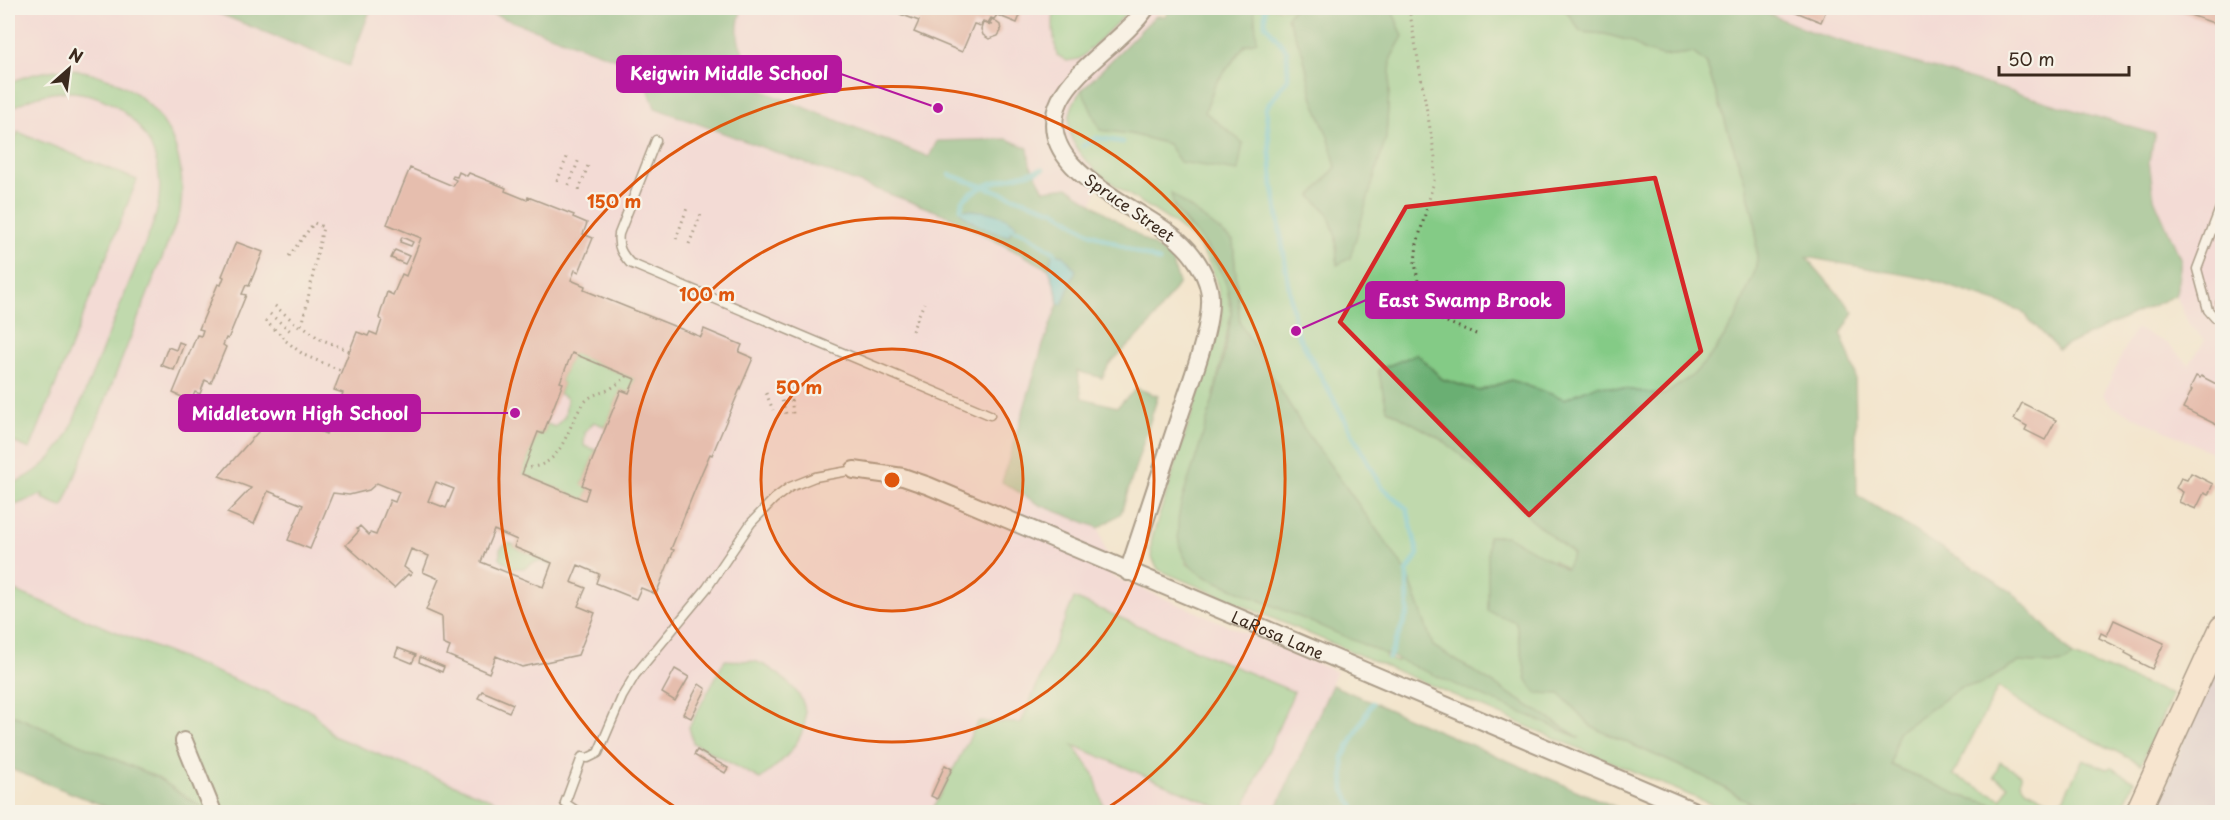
<svg xmlns="http://www.w3.org/2000/svg" width="2230" height="820" font-family="'Playpen Sans',sans-serif">
<rect width="100%" height="100%" fill="#f7f3e8"/>
<filter id="ink" filterUnits="userSpaceOnUse"><feTurbulence type="fractalNoise" baseFrequency=".0167" numOctaves="2"/><feDisplacementMap in="SourceGraphic" scale="12" xChannelSelector="R" yChannelSelector="G"/><feConvolveMatrix kernelMatrix="1 2 1 2 8 2 1 2 1" color-interpolation-filters="sRGB"/></filter>
<filter id="wash" filterUnits="userSpaceOnUse"><feTurbulence type="fractalNoise" baseFrequency=".008" numOctaves="4" result="noise"/><feDisplacementMap in="SourceGraphic" scale="24" xChannelSelector="R" yChannelSelector="G"/><feGaussianBlur stdDeviation="1.35" result="paint"/><feColorMatrix in="noise" values="0 0 0 0 0 0 0 0 0 0 0 0 0 0 0 0 0 1.4 0 .05"/><feComposite in="paint" operator="in"/></filter>
<g filter="url(#wash)">
<rect width="100%" height="100%" fill="#f3e5cd"/>
<!-- built -->
<g fill="#f4cfde">
<polygon points="8,8 205,8 349,65 371,8 475,8 641,68 949,216 1049,269 1056,289 1058,304 1043,345 1002,482 1040,505 1099,528 1112,576 1337,672 1275,812 522,812 333,736 312,711 8,588"/>
<polygon points="743,8 1162,8 1156,16 1082,89 1073,102 1070,113 1070,132 1084,160 1102,177 1092,203 1068,187 1044,190 1029,163 1028,148 930,157 758,89 753,63 739,45 737,23"/>
<polygon points="1755,8 2222,8 2222,457 2114,407 2103,395 2135,328 2168,344 2189,365 2205,341 2189,325 2176,295 2181,260 2154,198 2149,161 2155,134 1814,33"/>
</g>
<!-- industrial -->
<polygon fill="#d0bdce" points="2222,647 2222,812 2155,812"/>
<!-- green -->
<g fill="#84cb86" stroke="#607a52" stroke-width="1.5" fill-rule="evenodd">
<path d="M1055 8H1132L1083 56 1079 59 1067 61 1057 55C1054 39 1051 23 1055 8Z"/>
<path d="M1254 8H1294L1287 17 1303 54 1313 99 1329 139 1336 168 1311 196 1328 213 1336 237 1337 265 1386 138 1391 58 1403 36 1391 8H1564L1581 32 1605 34 1630 41 1645 51 1662 56 1693 53 1706 63 1745 182 1756 226 1757 267 1735 320 1715 351 1693 375 1664 395 1597 385 1565 399 1511 380 1479 391 1442 379 1417 354 1387 409 1441 439 1500 487 1532 520 1573 554 1567 569 1553 560 1516 622 1527 680 1560 694 1592 727 1707 778 1766 812H1729L1159 570C1151 559 1150 551 1152 538L1222 320C1220 290 1215 266 1196 243 1161 201 1027 163 1082 89L1100 130 1131 134 1168 144 1243 143 1205 112 1215 85 1245 45 1256 41ZM1172 205 1207 221 1233 241 1240 323 1304 429 1407 572 1433 646 1575 735 1398 659 1397 662 1385 657 1386 654 1202 575 1186 563 1213 400 1231 314 1226 281 1201 239 1186 224Z"/>
<path d="M71 69C149 80 191 136 180 213L63 507 42 498 43 494 8 508V485C36 476 55 458 69 432L153 224C186 132 90 55 8 111V84C28 73 49 70 71 69Z"/>
<polygon points="18,132 137,180 30,449 8,440 8,157"/>
<polygon points="572,353 635,379 629,393 621,390 606,427 594,422 585,432 584,446 596,450 582,485 589,488 585,500 522,474 538,432 543,434 547,424 555,427 565,416 567,398 559,394 563,383 560,382"/>
<path d="M509 543 515 545 514 547 552 563 551 566C539 559 535 561 525 568H512L500 558V549L504 545Z"/>
<polygon points="8,588 312,711 333,736 522,812 209,812 156,777 8,713"/>
<polygon points="1074,598 1294,692 1242,812 1230,812 1073,745 1094,774 1105,812 931,812 978,722 1021,723"/>
<polygon points="2073,656 2172,695 2141,764 2029,708 1998,687 1953,775 2002,799 2008,785 1994,777 2000,762 2021,774 2021,782 2026,789 2051,802 2059,801 2064,797 2083,759 2107,769 2112,768 2134,781 2121,812 2002,812 2004,807 1961,796 1891,765 1898,732 1961,687 1981,684 2019,662 2055,664 2064,663"/>
<path d="M725 660C735 661 748 660 757 662 768 666 780 675 788 683 827 717 792 756 760 779L693 743 689 727Z"/>
</g>
<!-- forest -->
<g fill="#6baf73" stroke="#536c48" stroke-width="1.5">
<polygon points="205,8 371,8 349,66"/>
<path d="M475 8H742C733 35 737 56 765 70L758 89 929 157 937 141 1007 139 1028 148 1030 164 1044 190 1068 187 1171 258 1179 283 1148 327 1109 364 1102 378 1077 371 1082 398 1117 407 1137 388 1158 396 1121 513 1099 528 1040 505 1002 482 1043 345 1058 304 1056 289 1049 269 949 216 655 108 641 68Z"/>
<polygon points="1171,8 1254,8 1257,41 1245,45 1215,84 1205,112 1243,143 1238,171 1180,162 1168,144 1131,134 1100,130 1082,90 1147,24 1156,16 1165,16"/>
<polygon points="1294,8 1391,8 1403,36 1391,58 1386,138 1350,258 1337,265 1336,237 1328,213 1311,196 1336,167 1329,139 1313,99 1303,54 1287,17"/>
<polygon points="1564,8 1755,8 1814,33 2155,134 2149,161 2154,198 2181,260 2176,295 2058,349 2020,310 1928,279 1806,257 1854,312 1841,334 1855,372 1857,495 2012,592 2073,656 2064,663 2055,664 2019,662 1981,684 1961,687 1898,732 1891,765 1961,796 2004,807 2002,812 1766,812 1707,778 1592,727 1560,694 1536,693 1527,680 1516,622 1488,611 1488,536 1507,536 1566,569 1573,554 1532,520 1500,487 1441,439 1387,409 1378,370 1417,354 1442,379 1479,391 1511,380 1565,399 1597,385 1664,395 1693,375 1715,351 1735,320 1757,266 1756,226 1745,182 1706,63 1693,53 1662,56 1645,51 1630,41 1605,34 1581,32"/>
<path d="M1171 193 1233 241 1240 323 1304 429 1407 572 1433 646 1580 738 1202 575C1190 566 1182 558 1179 542 1173 514 1189 481 1197 454 1210 411 1225 361 1231 316 1234 292 1215 255 1199 237 1187 223 1173 212 1171 193Z"/>
<polygon points="1332,685 1627,812 1275,812"/>
<polygon points="8,713 156,777 209,812 119,812 8,768"/>
</g>
<!-- water -->
<g fill="#56c3ce" stroke="#487676" stroke-width="1.5">
<path d="M961 209C978 210 1004 212 1016 225L1015 230 1011 231 1009 236C990 232 975 226 960 212Z"/>
<polygon points="1055,253 1063,255 1076,270 1062,305 1058,304 1056,289 1049,269 1052,254"/>
</g>
<g fill="none" stroke-linecap="round" stroke-linejoin="round">
<!-- stream -->
<g stroke="#56c3ce" stroke-width="5">
<polyline points="1265,8 1265,24 1287,51 1288,78 1266,108 1273,186 1296,331 1381,486 1407,509 1418,554 1407,572 1408,612 1389,658"/>
<polyline points="1083,146 1097,138 1122,142"/>
<polyline points="950,175 1055,211 1090,233 1159,261"/>
<path d="M961 209 962 201C981 181 1017 177 1043 169"/>
<polyline points="1015,230 1024,232 1055,253"/>
<polyline points="1356,812 1344,790 1343,757 1372,703"/>
</g>
</g>
<g id="blocks">
<!-- building -->
<g fill="#d88e87" fill-rule="evenodd">
<polygon points="903,8 1023,8 1017,23 997,15 994,19 991,18 988,23 983,21 981,26 974,24 962,52 914,32 919,21 900,14"/>
<polygon points="1786,8 1827,8 1821,22"/>
<polygon points="2170,8 2222,8 2222,26"/>
<polygon points="992,19 1000,25 1001,31 998,36 989,39 983,35 981,29 983,23 992,25 989,24"/>
<path d="M410 168 453 186 456 180 452 178 453 176 457 177 459 172 467 176 469 173 506 188 505 191 527 200 528 197 574 215 573 217 587 223 583 234 593 238 579 272 575 270 571 280 585 286 584 290 701 337 704 329 742 345 739 352 753 358 712 455 710 454 702 472 671 549 674 550 656 594 641 588 636 599 596 583 599 574 578 565 571 582 586 588 578 606 595 613 578 655 522 667 496 656 489 673 447 655 450 647 443 644 442 617 426 610 439 579 423 572 429 556 411 549 404 567 412 573 410 576 408 574 394 588 346 545 359 531 357 529 360 526 369 535 370 533 376 535 390 500 395 502 399 492 377 483 369 490 349 495 333 493 310 549 288 540 303 505 268 491 254 524 227 513 251 488 219 476 282 405 309 417 302 424 326 434 343 393 334 390 357 332 368 336 370 332 377 335 382 320 379 318 387 292 393 295 402 274 406 276 421 238 387 224ZM572 353 635 379 629 393 621 390 582 485 589 488 585 500 522 474 538 432 543 434 563 383 560 382ZM436 482 454 489 446 508 428 501ZM494 530 517 540 514 547 552 563 543 587 481 562Z"/>
<polygon points="402,237 413,242 411,246 400,242"/>
<polygon points="236,242 263,252 249,286 246,285 242,294 246,295 228,339 226,338 223,345 226,347 211,383 205,380 200,394 195,392 191,401 173,393 197,335 201,336 203,330 199,329 218,284 221,285 224,277 222,276"/>
<polygon points="395,250 409,256 405,264 391,258"/>
<polygon points="2222,287 2222,307 2215,304"/>
<polygon points="179,342 184,344 174,370 161,365 168,347 176,350"/>
<polygon points="2196,376 2200,378 2201,376 2222,387 2222,422 2219,426 2183,408 2192,390 2190,388"/>
<polygon points="2022,403 2056,420 2045,440 2025,430 2027,426 2014,419"/>
<polygon points="2191,473 2213,484 2208,495 2204,493 2196,509 2179,502 2183,492 2176,488 2181,478 2187,480"/>
<polygon points="2114,620 2164,643 2152,669 2132,659 2133,657 2125,653 2126,651 2099,638 2101,633 2107,636"/>
<polygon points="398,648 416,655 412,663 395,656"/>
<polygon points="420,657 444,667 442,672 419,662"/>
<polygon points="675,669 689,677 675,701 662,693"/>
<polygon points="699,684 706,689 691,718 683,714"/>
<polygon points="482,691 513,704 509,712 478,698"/>
<polygon points="697,750 728,768 725,773 694,755"/>
<polygon points="945,765 952,769 937,799 931,796"/>
</g>
</g>
</g>
<g filter="url(#ink)">
<use href="#blocks" fill-opacity="0" stroke="#574638" stroke-width="1.5"/>
<g fill="none" stroke-linecap="round" stroke-linejoin="round">
<!-- service casing -->
<g stroke="#574638" stroke-width="11">
<g id="service">
<path d="M656 140 619 234C617 247 622 254 630 263L990 415"/>
<polyline points="2222,203 2197,269 2208,310 2215,318 2222,321"/>
<polyline points="578,812 565,803 582,757 588,758 598,753 622,697 635,675 707,588 751,523 774,499 790,487 815,477 854,470"/>
</g>
</g>
<!-- minor casing -->
<g stroke="#574638" stroke-width="20">
<g id="minor">
<path id="s1" d="M854 470 903 477 929 486 1697 812"/>
<path d="M1128 572C1145 522 1161 471 1178 421 1188 389 1216 321 1209 289 1205 271 1192 252 1178 240 1142 207 1027 169 1060 100 1077 66 1123 41 1146 8"/>
<polyline points="184,741 213,812"/>
</g>
</g>
<!-- secondary casing -->
<g stroke="#574638" stroke-width="27">
<polyline id="secondary" points="2138,812 2222,628"/>
</g>
<!-- path -->
<g stroke="#574638" stroke-width="3" stroke-dasharray="1.5 4.5" stroke-linecap="butt">
<polyline points="1409,8 1435,157 1434,181 1417,244 1415,262 1419,288 1428,305 1442,320 1476,334"/>
<polyline points="790,9 791,8"/>
<polyline points="557,181 568,155"/>
<polyline points="569,185 579,159"/>
<polyline points="579,190 589,163"/>
<polyline points="676,239 687,208"/>
<polyline points="689,244 701,214"/>
<polyline points="289,256 314,223 323,227 303,322"/>
<polyline points="275,306 299,326"/>
<polyline points="270,314 293,333"/>
<polyline points="265,321 287,340"/>
<polyline points="301,324 318,338 350,351"/>
<polyline points="912,331 924,303"/>
<polyline points="286,341 304,355 342,371"/>
<polyline points="790,388 793,414"/>
<polyline points="779,389 786,414"/>
<polyline points="766,393 773,410"/>
<path d="M524 467C564 470 566 425 584 403 591 394 599 394 608 390 615 386 622 381 627 376"/>
</g>
<!-- service -->
<use href="#service" stroke="#fff" stroke-width="8"/>
<!-- minor -->
<use href="#minor" stroke="#fff" stroke-width="16"/>
<!-- secondary -->
<use href="#secondary" stroke="#fde4d1" stroke-width="24"/>
</g>
</g>
<!-- marked area -->
<path d="M0 0H2230V820H0ZM1655 178 1701 351 1529 515 1340 322 1406 207Z" fill="#f3e5cd" fill-opacity=".55" fill-rule="evenodd"/>
<path fill="none" stroke="#d62828" stroke-width="4.5" stroke-linejoin="round" d="M1655 178 1701 351 1529 515 1340 322 1406 207Z"/>
<!-- distance rings -->
<circle cx="892" cy="480" r="131" fill="#df570d" fill-opacity=".12"/>
<g fill="none" stroke="#df570d" stroke-width="3">
<circle cx="892" cy="480" r="131"/>
<circle cx="892" cy="480" r="262"/>
<path d="M681 811A393 393 0 1 1 1103 811"/>
</g>
<g text-anchor="middle" dominant-baseline="central" stroke-width="4.5" stroke-linejoin="round" paint-order="stroke">
<!-- street labels -->
<g font-size="16" fill="#3b2a1e" stroke="#f7f3e8">
<text transform="translate(1130 207) rotate(35)">Spruce Street</text>
<text stroke="none"><textPath href="#s1" startOffset="456">LaRosa Lane</textPath></text>
</g>
</g>
<circle cx="892" cy="480" r="9" fill="#df570d" stroke="#f7f3e8" stroke-width="3"/>
<g font-size="18" text-anchor="middle" font-weight="bold" fill="#df570d" stroke="#f7f3e8" stroke-width="4.5" stroke-linejoin="round" paint-order="stroke">
<text x="614" y="208">150 m</text>
<text x="707" y="301">100 m</text>
<text x="799" y="394">50 m</text>
</g>
<!-- callouts -->
<path fill="none" stroke="#b5179e" stroke-width="2" d="M938 108L841 74M1296 331L1366 300M515 413L420 413"/>
<g fill="#b5179e" stroke="#f7f3e8" stroke-width="2">
<circle cx="938" cy="108" r="6"/>
<circle cx="1296" cy="331" r="6"/>
<circle cx="515" cy="413" r="6"/>
</g>
<g fill="#b5179e" stroke="#b5179e" stroke-width="2">
<rect x="617" y="56" width="224" height="36" rx="6"/>
<rect x="1366" y="282" width="198" height="36" rx="6"/>
<rect x="179" y="395" width="241" height="36" rx="6"/>
</g>
<g font-size="18" text-anchor="middle" font-weight="bold" fill="#fff">
<text x="729" y="80">Keigwin Middle School</text>
<text x="1465" y="307">East Swamp Brook</text>
<text x="300" y="420">Middletown High School</text>
</g>
<!-- margin -->
<rect width="2230" height="820" fill="none" stroke="#f7f3e8" stroke-width="30"/>
<!-- north arrow -->
<g transform="translate(69 69) rotate(28)" stroke="#f7f3e8" stroke-width="4.5" paint-order="stroke">
<path d="M0-4.5L10 22L0 15L-10 22Z" fill="#3b2a1e"/>
<text y="-9" font-size="16" font-weight="bold" text-anchor="middle" fill="#3b2a1e">N</text>
</g>
<!-- scale -->
<path d="M1999 66v9h130v-9" fill="none" stroke="#3b2a1e" stroke-width="3"/>
<text x="2008" y="66" font-size="18" fill="#3b2a1e" stroke="#f7f3e8" stroke-width="4.5" paint-order="stroke">50 m</text>
</svg>
